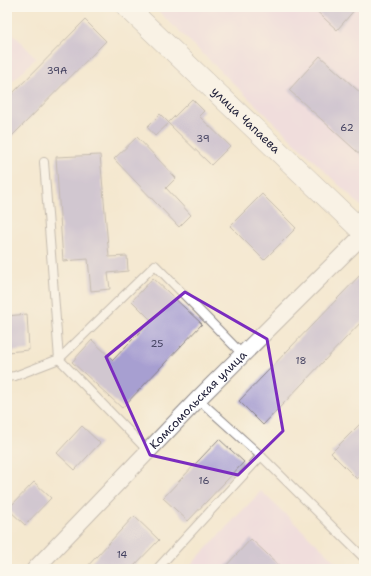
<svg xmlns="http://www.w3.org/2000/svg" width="371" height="576" font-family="'Shantell Sans',sans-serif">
<rect width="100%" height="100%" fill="#fbf7ec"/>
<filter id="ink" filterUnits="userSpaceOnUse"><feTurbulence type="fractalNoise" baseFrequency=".025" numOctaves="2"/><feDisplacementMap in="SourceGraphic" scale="8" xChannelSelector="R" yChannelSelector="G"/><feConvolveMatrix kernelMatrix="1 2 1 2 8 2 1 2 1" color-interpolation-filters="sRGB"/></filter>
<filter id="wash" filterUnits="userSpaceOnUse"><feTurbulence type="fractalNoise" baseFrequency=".012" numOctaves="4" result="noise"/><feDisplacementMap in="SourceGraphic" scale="16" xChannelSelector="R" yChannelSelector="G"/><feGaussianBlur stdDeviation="0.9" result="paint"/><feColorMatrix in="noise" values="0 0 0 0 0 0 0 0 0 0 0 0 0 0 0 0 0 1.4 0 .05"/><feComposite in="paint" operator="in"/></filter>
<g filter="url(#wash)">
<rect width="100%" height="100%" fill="#f4e8cf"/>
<!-- built -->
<g fill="#ebd1eb">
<polygon points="154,7 364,7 364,209"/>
<polygon points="7,27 36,58 7,87"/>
<polygon points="261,491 343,569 187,569"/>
</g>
<g id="blocks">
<!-- building -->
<g fill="#a79fd1">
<polygon points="312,7 357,7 337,30"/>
<polygon points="85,20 106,41 7,141 7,99"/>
<polygon points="320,56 364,96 364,158 289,90"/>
<polygon points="192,99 204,111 199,116 230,146 211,165 168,123"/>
<polygon points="160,114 169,123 155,136 147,127"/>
<polygon points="137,137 176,178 166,188 191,215 179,227 114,159"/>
<polygon points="100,155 109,257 127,256 128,271 108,273 110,289 91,291 88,259 63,261 56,157"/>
<polygon points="262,194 296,228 264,260 230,226"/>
<polygon points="364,271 364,319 263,425 239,401"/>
<polygon points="153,278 202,324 122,408 72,362 92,340 113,360 151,320 132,301"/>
<polygon points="27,314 29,350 7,352 7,316"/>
<polygon points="364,420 364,471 357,479 331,453"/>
<polygon points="82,426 100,443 75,470 57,453"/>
<polygon points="219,439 244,462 188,521 163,498"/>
<polygon points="34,482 51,498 25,525 8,509"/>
<polygon points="134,516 159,540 131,569 85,569"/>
<polygon points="251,539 283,569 223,569"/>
</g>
</g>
</g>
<g filter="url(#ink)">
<use href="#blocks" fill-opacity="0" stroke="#8b8585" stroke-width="1"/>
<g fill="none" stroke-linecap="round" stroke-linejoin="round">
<!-- service casing -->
<g stroke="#8b8585" stroke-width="10">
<g id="service">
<polyline points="354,222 364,211"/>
<polyline points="7,377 15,376 59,359 44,162"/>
<polyline points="198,399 261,456 364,558"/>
<polyline points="148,451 59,359 155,265 243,355"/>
<polyline points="157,569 261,456"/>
</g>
</g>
<!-- minor casing -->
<g stroke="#8b8585" stroke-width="18">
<g id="minor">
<path id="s1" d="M35 569 198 399 364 234"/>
</g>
</g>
<!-- tertiary casing -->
<g stroke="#8b8585" stroke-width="22">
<g id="tertiary">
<path id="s2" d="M127 7 364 233"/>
</g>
</g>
<!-- service -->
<use href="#service" stroke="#fff" stroke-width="8"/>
<!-- minor -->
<use href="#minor" stroke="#fff" stroke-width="16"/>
<!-- tertiary -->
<use href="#tertiary" stroke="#fff" stroke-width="21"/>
</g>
</g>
<!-- marked area -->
<path d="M0 0H371V576H0ZM185 292 267 339 283 431 238 475 150 455 106 357Z" fill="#f4e8cf" fill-opacity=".55" fill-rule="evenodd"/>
<path fill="none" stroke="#7b2cbf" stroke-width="3" stroke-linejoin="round" d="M185 292 267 339 283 431 238 475 150 455 106 357Z"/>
<g text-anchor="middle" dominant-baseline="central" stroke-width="3.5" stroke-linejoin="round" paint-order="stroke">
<!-- number labels -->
<g font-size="10" fill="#434160">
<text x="57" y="70">39А</text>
<text x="347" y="127">62</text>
<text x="203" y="138">39</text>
<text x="157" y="343">25</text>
<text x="301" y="360">18</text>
<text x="204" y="480">16</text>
<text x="122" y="554">14</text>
</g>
<!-- street labels -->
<g font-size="12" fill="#22223b" stroke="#fbf7ec">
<text stroke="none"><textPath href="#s2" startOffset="164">улица Чапаева</textPath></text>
<text stroke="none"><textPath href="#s1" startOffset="235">Комсомольская улица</textPath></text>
</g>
</g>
<!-- margin -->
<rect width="371" height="576" fill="none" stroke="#fbf7ec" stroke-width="24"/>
</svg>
